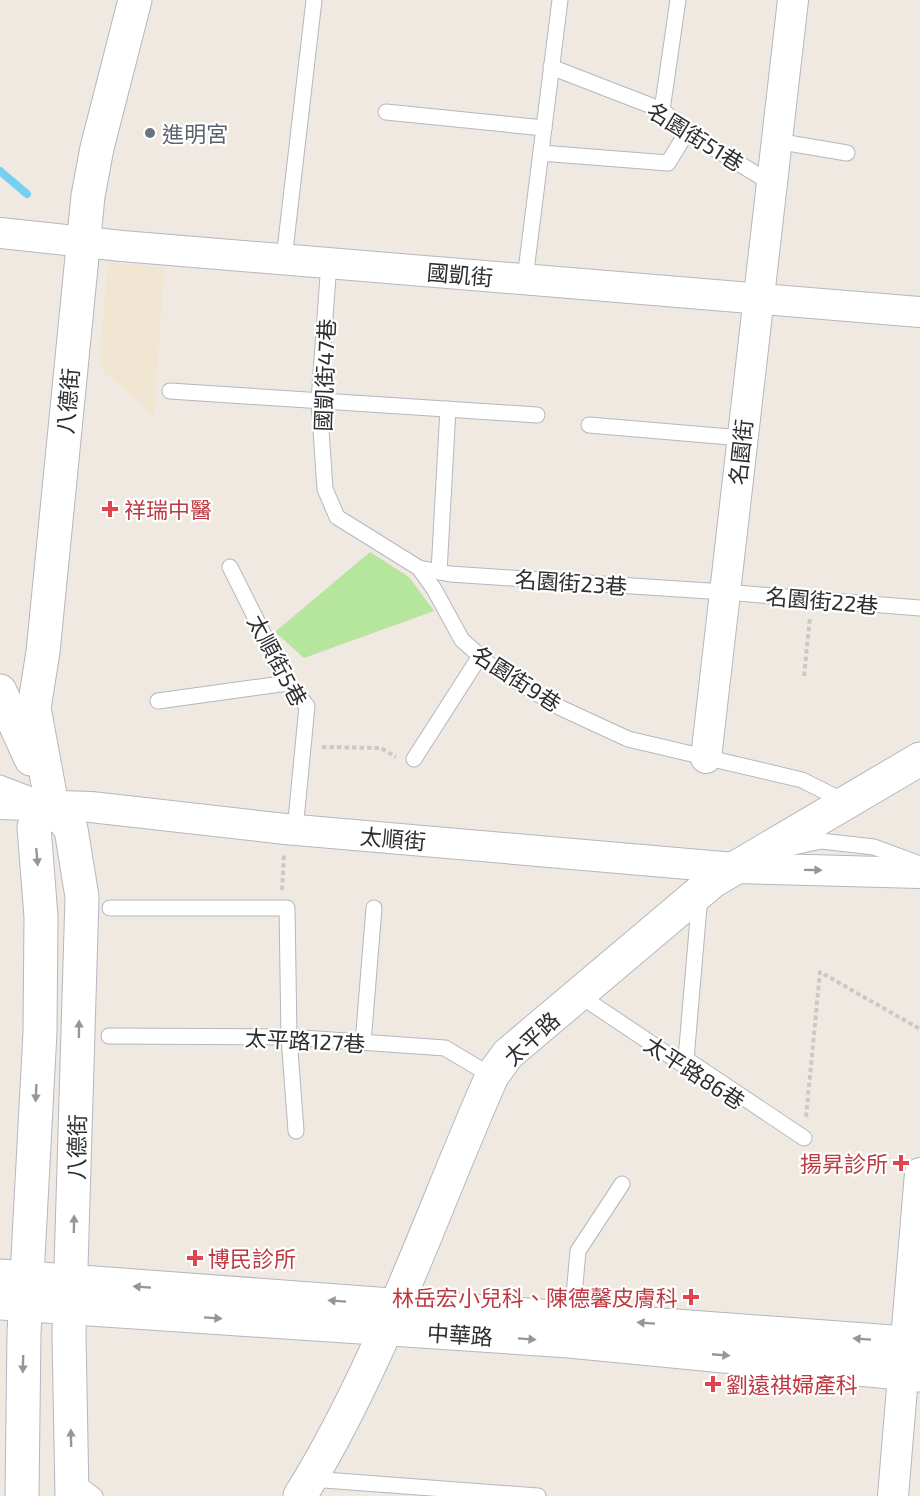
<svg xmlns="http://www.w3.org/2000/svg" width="920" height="1496" font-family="'Exo 2','Noto Sans TC',sans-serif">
<rect width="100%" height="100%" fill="#efe9e1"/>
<!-- education -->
<polygon fill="#f0e6d1" points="108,262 164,268 154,416 99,366"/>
<!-- green -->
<polygon fill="#b6e59e" points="370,552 409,577 434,611 304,658 275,632"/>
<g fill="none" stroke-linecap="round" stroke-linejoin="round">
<!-- stream -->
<polyline stroke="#75cff0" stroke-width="8" points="0,171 27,194"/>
<!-- service casing -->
<g stroke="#b4b7c1" stroke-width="17">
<g id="service">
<polyline points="551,67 662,110 687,132 771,183"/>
<polyline points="662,110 678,0"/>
<polyline points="386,112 544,128"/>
<polyline points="776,141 847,153"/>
<polyline points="541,153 668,163 687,132"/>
<polyline points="284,259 314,0"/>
<polyline points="329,262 319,401 325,489 337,517 419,568 434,589 462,640 490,665 561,708 628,739 802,780 846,802"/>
<polyline points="525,279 560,0"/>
<polyline points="170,391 537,415"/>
<polyline points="589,425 742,438"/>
<polyline points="230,567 288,683 307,706 295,830"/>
<polyline points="419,568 450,574 724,592 920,608"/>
<polyline points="439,572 448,409"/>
<polyline points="158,701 288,683"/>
<polyline points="414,759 480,656"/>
<polyline points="0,783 39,798"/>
<polyline points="789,848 821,841 874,847 920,864"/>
<polyline points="700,895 686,1059 804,1138"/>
<polyline points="110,908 287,908 289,1037 296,1131"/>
<polyline points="579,995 691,1070"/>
<polyline points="109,1036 289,1037 445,1048 492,1076"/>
<polyline points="363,1043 374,908"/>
<polyline points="572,1318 578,1251 622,1184"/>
<polyline points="311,1479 538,1496"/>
<polyline points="74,1480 95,1496"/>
</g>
</g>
<!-- minor casing -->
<g stroke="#b4b7c1" stroke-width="32">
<g id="minor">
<polyline points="0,233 122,246 920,312"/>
<polyline points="706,758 793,0"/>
<polyline points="0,804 91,807 285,829 734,868 920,873"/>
<polyline points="893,1496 920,1173"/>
</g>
</g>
<!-- tertiary casing -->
<g stroke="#b4b7c1" stroke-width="35">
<g id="tertiary">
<polyline points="0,691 31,759"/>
<polyline points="0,1276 920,1344"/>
<polyline points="0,1303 569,1341 920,1375"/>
<polyline points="22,1496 24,1333 40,1032 41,917 34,827 52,805"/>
<polyline points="72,1496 69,1335 82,897 71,829 52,805 34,708 43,652 88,196 97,148 135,0"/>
<path d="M300 1496C381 1365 430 1216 492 1076L508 1054 713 881 920 759"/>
</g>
</g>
<!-- path -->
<g stroke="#c9c9c9" stroke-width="4" stroke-dasharray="4.5 3" stroke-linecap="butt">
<polyline points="804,676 810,617"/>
<polyline points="322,747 381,748 396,757"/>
<polyline points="282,890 284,855"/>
<polyline points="806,1117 820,972 920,1029"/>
</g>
<!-- service -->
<use href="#service" stroke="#fff" stroke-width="15"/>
<!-- minor -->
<use href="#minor" stroke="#fff" stroke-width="30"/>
<!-- tertiary -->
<use href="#tertiary" stroke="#fff" stroke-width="33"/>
</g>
<!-- one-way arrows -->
<defs><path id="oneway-solid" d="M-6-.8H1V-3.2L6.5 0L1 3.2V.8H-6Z" transform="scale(1.5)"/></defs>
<g fill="#969696">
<use href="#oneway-solid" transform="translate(37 857) rotate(85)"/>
<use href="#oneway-solid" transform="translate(813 870) rotate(1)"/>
<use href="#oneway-solid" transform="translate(79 1029) rotate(-89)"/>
<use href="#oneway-solid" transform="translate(36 1093) rotate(93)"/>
<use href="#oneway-solid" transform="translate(74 1224) rotate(-89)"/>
<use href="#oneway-solid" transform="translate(142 1287) rotate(-176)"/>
<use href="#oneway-solid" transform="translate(337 1301) rotate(-176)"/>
<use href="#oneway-solid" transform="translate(213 1318) rotate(4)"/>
<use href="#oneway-solid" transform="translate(646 1323) rotate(-176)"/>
<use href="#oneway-solid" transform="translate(527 1339) rotate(4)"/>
<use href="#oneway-solid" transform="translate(862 1339) rotate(-176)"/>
<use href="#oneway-solid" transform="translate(721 1355) rotate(5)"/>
<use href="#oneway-solid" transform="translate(23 1364) rotate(91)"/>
<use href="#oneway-solid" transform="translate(71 1438) rotate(-91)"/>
</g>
<!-- markers -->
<circle fill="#6b7280" stroke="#fff" stroke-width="2" cx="150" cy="133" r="6"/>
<g fill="#e0444e" stroke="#fff" stroke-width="2">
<path d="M107 500h6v6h6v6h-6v6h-6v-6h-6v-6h6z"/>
<path d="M898 1154h6v6h6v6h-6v6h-6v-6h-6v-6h6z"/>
<path d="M192 1249h6v6h6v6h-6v6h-6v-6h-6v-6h6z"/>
<path d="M688 1288h6v6h6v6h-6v6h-6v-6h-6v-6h6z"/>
<path d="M710 1375h6v6h6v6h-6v6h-6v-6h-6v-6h6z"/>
</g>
<g text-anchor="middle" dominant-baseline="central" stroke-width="4.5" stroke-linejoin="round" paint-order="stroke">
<!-- worship labels -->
<g font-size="22" fill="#5b616d" stroke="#fff" text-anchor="start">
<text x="162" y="133">進明宮</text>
</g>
<!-- street labels -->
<g font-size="22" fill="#2e2e2e" stroke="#fff">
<text transform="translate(696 136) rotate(32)">名園街51巷</text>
<text transform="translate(460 274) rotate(5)">國凱街</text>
<text transform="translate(324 375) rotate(-88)">國凱街47巷</text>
<text transform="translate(67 401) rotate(-85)">八德街</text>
<text transform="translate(740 452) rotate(-84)">名園街</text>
<text transform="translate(571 582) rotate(4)">名園街23巷</text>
<text transform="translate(822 600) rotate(5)">名園街22巷</text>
<text transform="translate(278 660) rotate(62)">太順街5巷</text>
<text transform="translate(517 678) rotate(33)">名園街9巷</text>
<text transform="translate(393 838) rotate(5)">太順街</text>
<text transform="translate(531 1038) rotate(-43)">太平路</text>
<text transform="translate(305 1040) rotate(3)">太平路127巷</text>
<text transform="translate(695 1072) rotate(33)">太平路86巷</text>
<text transform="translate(76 1147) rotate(-89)">八德街</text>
<text transform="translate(460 1334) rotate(4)">中華路</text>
</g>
<!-- health labels -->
<g font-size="22" fill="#be3a42" stroke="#fff" text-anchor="start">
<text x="124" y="509">祥瑞中醫</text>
<text x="888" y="1163" text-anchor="end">揚昇診所</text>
<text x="208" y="1258">博民診所</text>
<text x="678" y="1297" text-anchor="end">林岳宏小兒科、陳德馨皮膚科</text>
<text x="726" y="1384">劉遠祺婦產科</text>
</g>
</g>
</svg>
